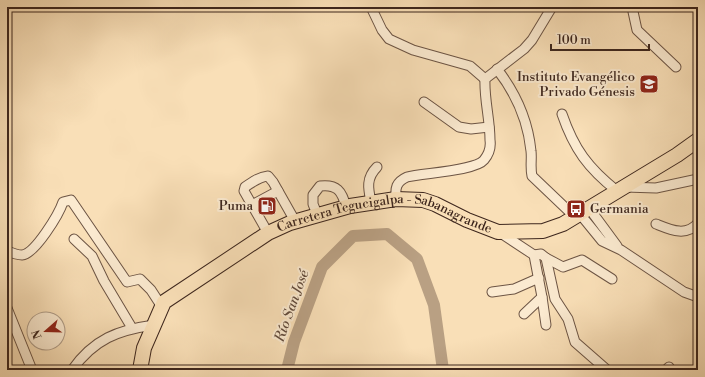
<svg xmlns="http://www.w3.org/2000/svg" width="705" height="377" font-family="'Libre Bodoni',serif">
<rect width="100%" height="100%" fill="#f9dfb7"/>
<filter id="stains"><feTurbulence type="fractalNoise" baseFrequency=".005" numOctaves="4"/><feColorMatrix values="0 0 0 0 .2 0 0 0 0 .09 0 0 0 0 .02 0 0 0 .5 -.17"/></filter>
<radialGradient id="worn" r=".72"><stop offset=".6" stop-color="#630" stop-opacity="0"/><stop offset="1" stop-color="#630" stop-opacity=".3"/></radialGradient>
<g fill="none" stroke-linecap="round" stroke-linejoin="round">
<!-- river -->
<polyline stroke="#b9a083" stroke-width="12" points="287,370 294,342 322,267 353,236 387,234 417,259 434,305 443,370"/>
<!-- minor casing -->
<g stroke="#6c5444" stroke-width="11">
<g id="minor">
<polyline points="371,7 382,30 389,39 413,50 470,66 485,79"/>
<polyline points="632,7 637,30 676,67"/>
<path d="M497 69C515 92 528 121 531 151 532 159 530 167 532 176L575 217"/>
<polyline points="424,102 459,127 471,129 489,127"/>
<path d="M562 114C574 149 588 168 617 191"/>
<polyline points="625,187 656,188 698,179"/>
<path d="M396 199C395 188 396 182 407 177 422 173 475 171 484 160 489 154 491 147 490 140 490 119 484 99 485 79L524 49 532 40 552 7"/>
<path d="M371 202C368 188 366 178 377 167"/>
<polyline points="252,205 278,191"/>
<polyline points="589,208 617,246"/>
<path d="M317 214 313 204V195L320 186C337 184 342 191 346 207"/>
<polyline points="580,214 602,241 621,250 684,292 698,297"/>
<path d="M656 224C671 230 686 237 698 223"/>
<polyline points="499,232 534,255 542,297 524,314"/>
<path d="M268 233 244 191 245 187C252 182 259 177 268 176L273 182 295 221"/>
<polyline points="74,239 92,256 104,281 132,328"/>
<path d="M7 251C12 253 17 255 22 255 35 254 59 214 63 202L71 200 127 282 140 279 151 290 162 307"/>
<polyline points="534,255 541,254 546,258 555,299 568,319 575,342 607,370"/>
<polyline points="546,258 563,267 582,260 612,279"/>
<polyline points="492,292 514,289 539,278"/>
<polyline points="542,297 546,325"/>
<polyline points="7,308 32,370"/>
<path d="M72 370C94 339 118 330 154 325"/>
<polyline points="666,370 669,367"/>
</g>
</g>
<!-- highway casing -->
<g stroke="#3d261d" stroke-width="16">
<g id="highway">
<path id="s1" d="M140 370 144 348 164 302 268 233 290 223 350 206 396 199 423 200 435 204 467 220 498 232 543 231 563 224 677 155 698 140"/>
</g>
</g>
<!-- minor -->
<use href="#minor" stroke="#fbead0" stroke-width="9"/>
<!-- highway -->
<use href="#highway" stroke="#f9dfb7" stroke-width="14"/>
</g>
<!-- icons -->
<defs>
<g id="university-square" transform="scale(1)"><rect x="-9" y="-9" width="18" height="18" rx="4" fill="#8f2418" stroke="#fbead0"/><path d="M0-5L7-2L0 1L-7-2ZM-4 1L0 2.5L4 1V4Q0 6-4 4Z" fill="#fff"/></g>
<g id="fuel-square" transform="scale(1)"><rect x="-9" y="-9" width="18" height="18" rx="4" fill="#8f2418" stroke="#fbead0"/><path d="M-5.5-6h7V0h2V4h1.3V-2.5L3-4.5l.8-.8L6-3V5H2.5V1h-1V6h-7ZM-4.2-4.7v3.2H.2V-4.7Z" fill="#fff"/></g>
<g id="bus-square" transform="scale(1)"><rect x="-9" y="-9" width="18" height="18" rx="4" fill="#8f2418" stroke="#fbead0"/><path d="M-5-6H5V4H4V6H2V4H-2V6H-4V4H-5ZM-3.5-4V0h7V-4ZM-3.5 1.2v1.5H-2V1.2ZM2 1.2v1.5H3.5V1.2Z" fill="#fff"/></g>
</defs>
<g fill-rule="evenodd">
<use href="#university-square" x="649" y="84"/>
<use href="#fuel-square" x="267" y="206"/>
<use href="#bus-square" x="576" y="209"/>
</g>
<g text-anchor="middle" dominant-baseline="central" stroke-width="4" stroke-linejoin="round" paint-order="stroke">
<!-- poi labels -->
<g font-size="13" fill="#3d261d" stroke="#fbead0" text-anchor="end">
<text x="635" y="77">Instituto Evangélico<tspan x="635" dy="15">Privado Génesis</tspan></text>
<text x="253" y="206">Puma</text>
<text x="590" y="209" text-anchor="start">Germania</text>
</g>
<!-- street labels -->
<g font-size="13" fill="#3d261d" stroke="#fbead0">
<text stroke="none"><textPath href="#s1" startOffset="320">Carretera Tegucigalpa - Sabanagrande</textPath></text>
</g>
<!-- water labels -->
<g font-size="14" font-style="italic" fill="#624b3c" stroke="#fbead0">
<text transform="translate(292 306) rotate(-70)">Río San José</text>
</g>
</g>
<!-- margin -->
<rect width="705" height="377" fill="none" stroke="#f9dfb7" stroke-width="24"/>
<rect x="8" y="8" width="689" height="361" fill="none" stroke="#3d261d" stroke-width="2"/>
<rect x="12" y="12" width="681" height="353" fill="none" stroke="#3d261d"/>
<!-- north arrow -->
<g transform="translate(46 331) rotate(250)"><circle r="19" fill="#fbead0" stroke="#af9c88"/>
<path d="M0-3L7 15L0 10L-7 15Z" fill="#8f2418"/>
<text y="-6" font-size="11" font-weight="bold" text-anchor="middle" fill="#3d261d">N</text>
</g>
<!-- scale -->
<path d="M551 44v6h98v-6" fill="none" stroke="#3d261d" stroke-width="2"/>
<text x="557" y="44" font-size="12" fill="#3d261d" stroke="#fbead0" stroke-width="3" paint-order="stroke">100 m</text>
<rect width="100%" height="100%" filter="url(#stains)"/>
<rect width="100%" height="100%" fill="url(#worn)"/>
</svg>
